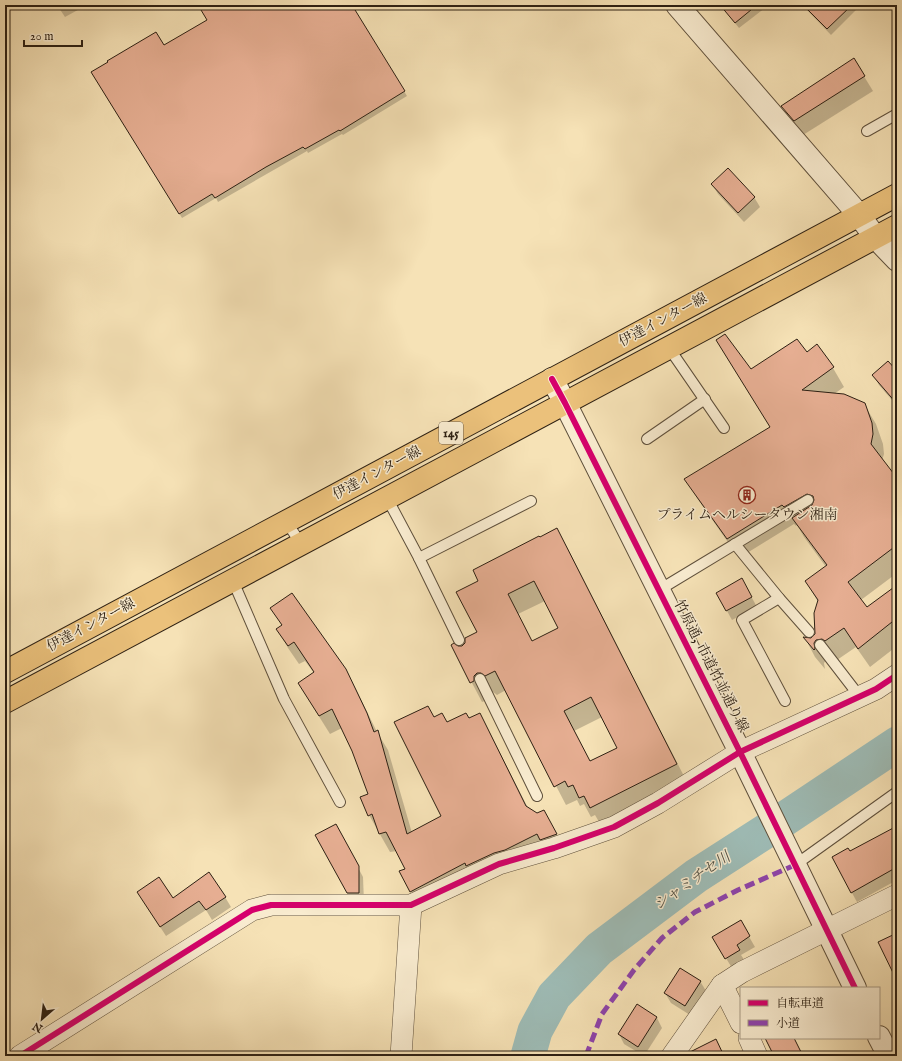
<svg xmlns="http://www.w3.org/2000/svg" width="902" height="1061" font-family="'IM FELL English','Noto Serif JP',serif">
<rect width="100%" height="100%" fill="#f6e2b6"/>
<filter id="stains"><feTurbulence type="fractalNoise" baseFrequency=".005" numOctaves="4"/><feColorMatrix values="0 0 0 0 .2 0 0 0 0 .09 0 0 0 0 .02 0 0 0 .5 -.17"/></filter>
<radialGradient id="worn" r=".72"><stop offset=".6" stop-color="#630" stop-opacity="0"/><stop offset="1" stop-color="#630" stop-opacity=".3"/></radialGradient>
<!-- shadow -->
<g fill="#0003" fill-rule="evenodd">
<polygon points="57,5 87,5 65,17"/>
<polygon points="199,5 351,5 407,96 343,135 342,134 308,153 307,151 218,202 216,198 182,218 93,72 163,46 208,20"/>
<polygon points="720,5 769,5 739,28"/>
<polygon points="802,5 867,5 864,8 861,5 831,35"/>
<polygon points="854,60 873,91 803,135 790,120 782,106"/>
<polygon points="712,184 754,197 760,207 744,222 718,194"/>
<polygon points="717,341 751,370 806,353 817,346 833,368 844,387 834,394 864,404 876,424 883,444 884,454 882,461 897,480 897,573 861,600 867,609 897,586 897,646 870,667 856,647 837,660 827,659 824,663 825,669 815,657 805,638 811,639 816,635 818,602 806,581 826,567 804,537 797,525 796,526 794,524 739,558 697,498 686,479 770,427"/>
<polygon points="897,368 897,406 879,385 873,375 895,370"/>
<path d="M557 530 568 549 688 784 602 827 595 815 591 817 584 804 580 806 577 800 566 805 506 690 497 695 493 692 488 693 485 695V701L482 702 452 645 458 647H463L478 632 479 581 540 538ZM545 601 559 629 532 642 518 614ZM602 717 618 748 590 762 574 731Z"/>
<polygon points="742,580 757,607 732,620 717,593"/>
<polygon points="272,608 345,670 356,689 377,732 388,750 412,833 442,817 434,718 447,723 469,720 479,714 490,733 528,808 555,830 566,853 505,872 422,910 401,872 406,869 397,851 390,852 369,815 370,794 353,750 342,728 330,734 310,702 314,673 305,661 299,664 288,648 277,629 282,626"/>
<polygon points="897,827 897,880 857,902 852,893 850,853"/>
<polygon points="341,835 363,877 364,902 353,902 347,893"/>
<polygon points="225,897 231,907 212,920 206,910 166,936 144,902"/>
<polygon points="740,921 755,947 741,955 745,961 732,968 713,937"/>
<polygon points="700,981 706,991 690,1015 671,1003 665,993"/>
<polygon points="637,1005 657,1018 662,1028 644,1056 624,1044 619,1034"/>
</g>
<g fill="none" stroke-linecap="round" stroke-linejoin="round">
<!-- river -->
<polyline stroke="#9ebcb6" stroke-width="35" points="528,1056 535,1031 554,996 599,949 696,876 783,820 897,744"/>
</g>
<!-- building -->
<g fill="#e6ae92" stroke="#2d2013" fill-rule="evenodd">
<polygon points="198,5 352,5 405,91 340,131 339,130 305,149 303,147 266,167 215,198 212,194 179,214 91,72 108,62 107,61 156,32 164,45 207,20"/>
<polygon points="720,5 757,5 735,23"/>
<polygon points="803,5 852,5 827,29"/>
<polygon points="854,58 865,76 794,121 781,106"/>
<polygon points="728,168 755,197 738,213 711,184"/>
<polygon points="725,334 751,369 797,339 807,352 817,344 834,367 802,390 844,394 865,403 872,423 873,434 871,444 897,478 897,545 848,582 867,607 897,585 897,618 858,649 844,628 825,641 822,639 816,640 814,643 815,649 814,650 803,637 811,638 815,634 814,613 818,600 805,581 827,565 792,518 812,505 814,500 813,496 807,494 784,507 782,505 727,539 684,479 770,427 716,340"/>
<polygon points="888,361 897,371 897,404 872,375"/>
<path d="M557 528 677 764 590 808 584 796 579 798 573 785 568 787 565 781 554 787 495 671 485 676 481 673H477L474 676V681L470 683 451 645 454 643 458 646H462L465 643V638L477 632 456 592 478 581 473 570 539 536 540 537ZM534 581 558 628 532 641 508 594ZM591 697 617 748 590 761 564 711Z"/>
<polygon points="742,578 752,597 726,611 716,593"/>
<polygon points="292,593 346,669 367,713 374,732 378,730 407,834 441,816 394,722 428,706 434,717 442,713 447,722 466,713 469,718 480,713 526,806 537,813 544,810 557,834 540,840 537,834 505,850 494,853 466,866 465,863 410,892 399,871 405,869 386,832 379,834 372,814 368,816 360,797 368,794 352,751 332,709 319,716 298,683 314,672 294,642 288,646 276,629 282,625 270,608"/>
<polygon points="336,824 359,866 359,893 347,893 315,835"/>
<polygon points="897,826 897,867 851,893 832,857 848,848 850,851"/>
<polygon points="209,872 226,897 206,910 199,901 160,927 137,892 159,877 173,898"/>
<polygon points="741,920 750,936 737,945 740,950 725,959 712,937"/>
<polygon points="897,933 897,981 878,942"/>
<polygon points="680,968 701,981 685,1006 664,993"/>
<polygon points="637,1004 657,1017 638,1047 618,1034"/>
<polygon points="765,1038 794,1038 803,1056 774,1056"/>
<polygon points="716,1039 724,1056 687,1056 690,1052"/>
</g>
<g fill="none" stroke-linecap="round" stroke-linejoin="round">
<!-- service casing -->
<g stroke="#5f503c" stroke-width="12">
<g id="service">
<polyline points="867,131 897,114"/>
<polyline points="669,348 724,428"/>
<polyline points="647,439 705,399"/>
<polyline points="387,498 419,558 459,640"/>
<polyline points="286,521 301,544"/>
<polyline points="735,544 779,598 809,632"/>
<polyline points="419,558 531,501"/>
<polyline points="233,581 284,699 340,802"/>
<polyline points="659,590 808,500"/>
<polyline points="779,598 742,620 785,701"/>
<polyline points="820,645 860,697"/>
<polyline points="480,679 537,796"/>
<polyline points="795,865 897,792"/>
</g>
</g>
<!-- minor casing -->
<g stroke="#5f503c" stroke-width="22">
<g id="minor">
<polyline points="722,985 741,1023"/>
<polyline points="749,1038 757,1056"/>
<polyline points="20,1056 252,910 271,905 411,905 499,864 554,848 614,827 658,803 740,752 876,689 897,675"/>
<polyline points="401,1056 411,905"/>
<polyline points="672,1056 722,985 742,972 897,895"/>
</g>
</g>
<!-- tertiary casing -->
<g stroke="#5f503c" stroke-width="24">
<g id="tertiary">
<polyline points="677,5 859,215 875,237 897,260"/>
<polyline points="552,379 565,403 740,752 855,988"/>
<polyline points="879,1037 889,1056"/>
</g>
</g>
<!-- primary casing -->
<g stroke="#2d2013" stroke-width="24">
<g id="primary">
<polyline points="5,672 897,195"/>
<polyline points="5,702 897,226"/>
</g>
</g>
<!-- service -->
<use href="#service" stroke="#f9ecd0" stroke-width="10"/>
<!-- minor -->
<use href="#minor" stroke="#f9ecd0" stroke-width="21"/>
<!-- tertiary -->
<use href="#tertiary" stroke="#f9ecd0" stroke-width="22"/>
<!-- primary -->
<use href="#primary" stroke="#ebc17b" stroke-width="22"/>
<!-- quiet -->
<polyline stroke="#8e44ad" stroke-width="5" stroke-dasharray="10 5" stroke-linecap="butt" points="586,1056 602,1014 634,970 662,938 695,912 738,890 795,865"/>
<!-- cycleway casing -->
<g stroke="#f9ecd0" stroke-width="8">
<g id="cycleway">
<polyline points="552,379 565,403 740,752 855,988"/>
<polyline points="20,1056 252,910 271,905 411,905 499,864 554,848 614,827 658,803 740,752 876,689 897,675"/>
</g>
</g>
<!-- cycleway -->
<use href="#cycleway" stroke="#d6006c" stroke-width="6"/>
</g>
<!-- icons -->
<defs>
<g id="building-ring" transform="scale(0.9)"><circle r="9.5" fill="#f9ecd0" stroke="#8f2418" stroke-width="1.5"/><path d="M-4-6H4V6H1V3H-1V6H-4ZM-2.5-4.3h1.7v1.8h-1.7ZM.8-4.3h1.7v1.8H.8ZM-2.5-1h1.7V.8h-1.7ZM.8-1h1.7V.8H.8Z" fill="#8f2418"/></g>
</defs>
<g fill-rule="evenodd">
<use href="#building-ring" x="747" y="495"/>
</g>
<g text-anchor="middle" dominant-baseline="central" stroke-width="3" stroke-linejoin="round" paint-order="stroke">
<!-- shield labels -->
<rect fill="#f9ecd0" stroke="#6a5d4c" stroke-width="1" x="439" y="422" width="24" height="22" rx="3"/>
<g font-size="13" font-weight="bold" fill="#2d2013">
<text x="451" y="433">145</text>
</g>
<!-- street labels -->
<g font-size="14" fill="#2d2013" stroke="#f9ecd0">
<text transform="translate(663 320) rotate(-28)">伊達インター線</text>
<text transform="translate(377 473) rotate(-28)">伊達インター線</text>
<text transform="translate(91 625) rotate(-28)">伊達インター線</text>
<text transform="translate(711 666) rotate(63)">竹原通, 市道竹並通り線</text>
</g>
<!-- poi labels -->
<g font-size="14" fill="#2d2013" stroke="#f9ecd0">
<text x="747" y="515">プライムヘルシータウン湘南</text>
</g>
<!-- water labels -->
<g font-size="15" font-style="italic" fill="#4f4f44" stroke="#f9ecd0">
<text transform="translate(692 881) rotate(-35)">シャミチセ川</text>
</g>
</g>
<!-- margin -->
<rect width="902" height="1061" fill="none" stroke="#f6e2b6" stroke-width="20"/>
<rect x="6" y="6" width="890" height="1049" fill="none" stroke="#2d2013" stroke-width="2"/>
<rect x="10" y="10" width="882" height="1041" fill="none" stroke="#2d2013"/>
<!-- legend -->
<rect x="740" y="987" width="140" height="52" fill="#f9ecd0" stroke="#a79a84"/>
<rect x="748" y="1000" width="20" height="6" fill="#d6006c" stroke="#a79a84"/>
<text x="776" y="1007" font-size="12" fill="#2d2013">自転車道</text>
<rect x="748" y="1020" width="20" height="6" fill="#8e44ad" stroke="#a79a84"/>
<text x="776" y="1027" font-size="12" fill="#2d2013">小道</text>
<!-- north arrow -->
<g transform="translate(42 1019) rotate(208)" stroke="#f9ecd0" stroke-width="3" paint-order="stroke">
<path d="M0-3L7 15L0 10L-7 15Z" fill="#2d2013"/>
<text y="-6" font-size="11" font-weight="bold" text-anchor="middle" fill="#2d2013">N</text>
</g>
<!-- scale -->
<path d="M24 40v6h58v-6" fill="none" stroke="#2d2013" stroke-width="2"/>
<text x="30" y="40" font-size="12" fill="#2d2013" stroke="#f9ecd0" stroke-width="3" paint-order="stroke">20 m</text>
<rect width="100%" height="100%" filter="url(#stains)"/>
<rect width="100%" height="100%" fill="url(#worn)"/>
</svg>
